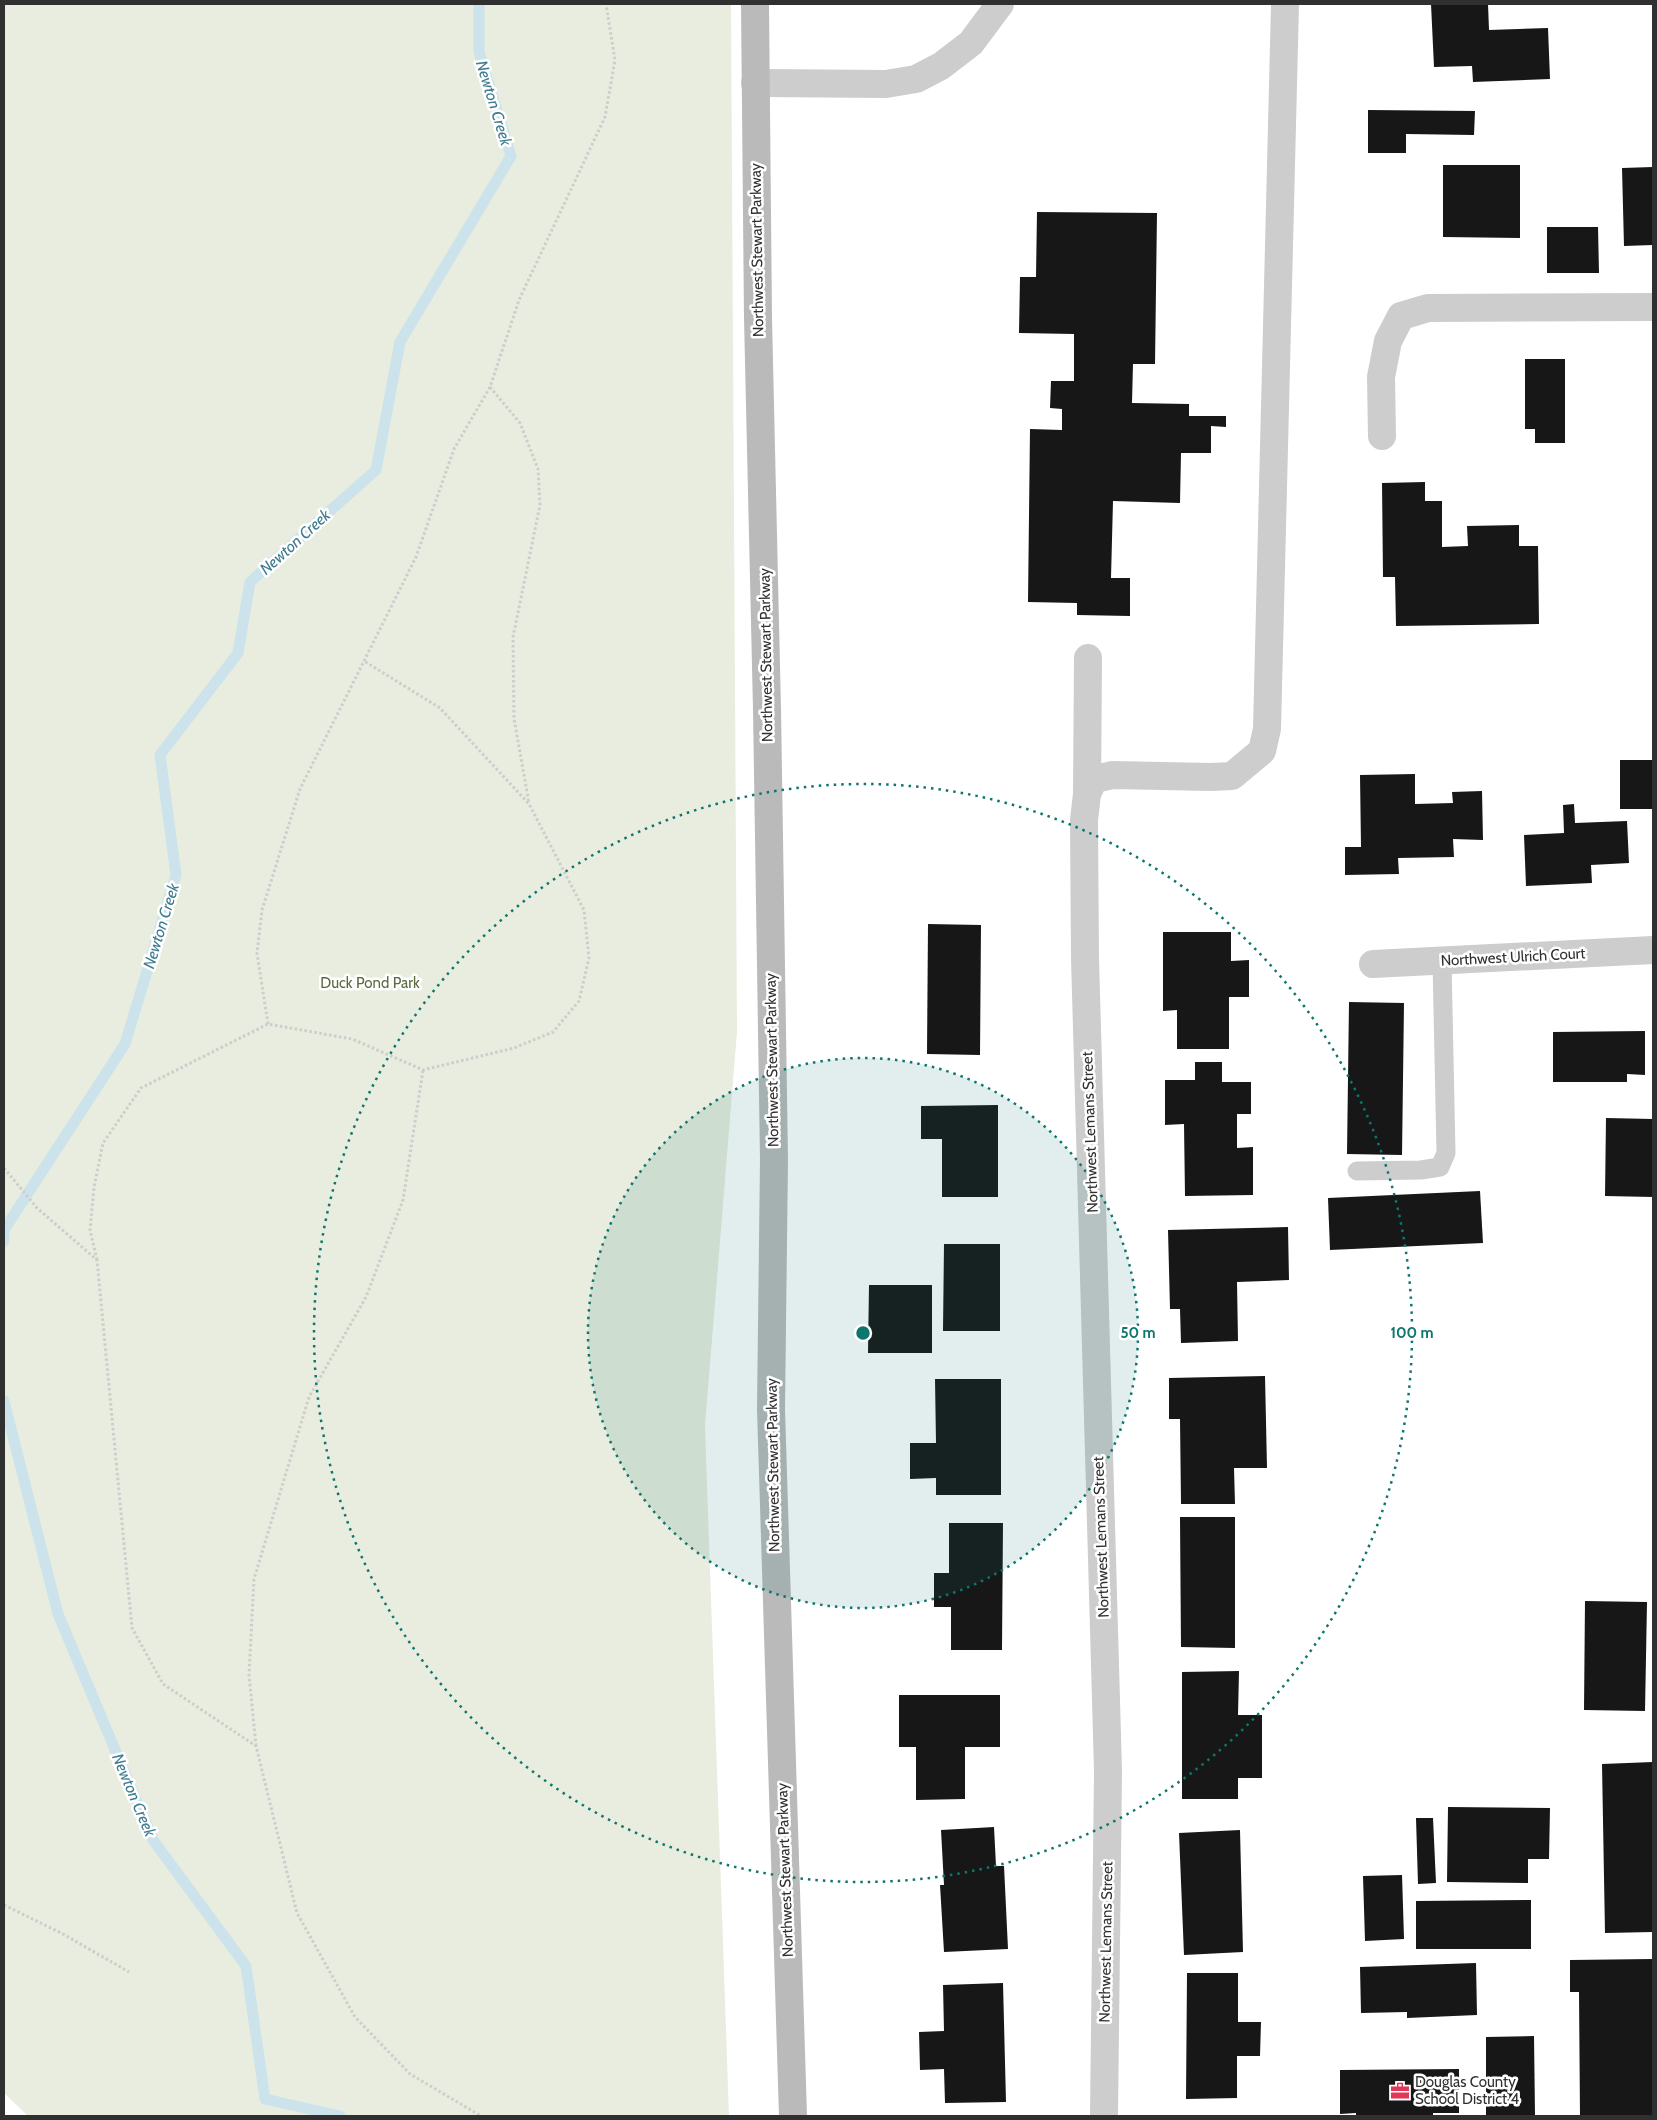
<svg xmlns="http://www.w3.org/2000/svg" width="1657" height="2120" font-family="Cabin,sans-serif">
<rect width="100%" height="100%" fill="#fff"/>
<!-- green -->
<polygon fill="#e8eddf" points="4,4 731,4 737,1032 705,1426 729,2116 28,2116 4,2093"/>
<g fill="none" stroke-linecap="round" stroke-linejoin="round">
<!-- stream -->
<g stroke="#cce3ec" stroke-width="11">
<polyline points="4,1241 4,1230 125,1044 176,875 160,755 238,653 250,582 376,470 400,342 511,156 479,52 479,4"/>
<polyline points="4,1401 58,1614 153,1840 246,1966 265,2099 340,2116"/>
</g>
</g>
<!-- building -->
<g fill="#171717">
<polygon points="1431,4 1488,4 1489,30 1548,28 1550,79 1473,82 1472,66 1434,67"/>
<polygon points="1368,110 1475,111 1474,135 1406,134 1406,153 1368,153"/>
<polygon points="1443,165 1520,165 1520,238 1443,237"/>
<polygon points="1653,167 1653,245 1624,246 1622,168"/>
<polygon points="1037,212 1157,213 1155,364 1133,364 1132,403 1189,404 1189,416 1226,416 1226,427 1211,426 1211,453 1181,453 1180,503 1113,501 1111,578 1130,578 1130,616 1077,615 1077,603 1028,602 1030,429 1062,430 1062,409 1050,408 1051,381 1074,381 1074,334 1019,333 1020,277 1036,277"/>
<polygon points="1547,227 1598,227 1599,273 1547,273"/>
<polygon points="1525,359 1565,359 1565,443 1535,443 1535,429 1525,429"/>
<polygon points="1425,482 1425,501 1442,501 1442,547 1468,546 1467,526 1519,525 1519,546 1538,546 1539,624 1396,626 1395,577 1383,577 1382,483"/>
<rect x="1620" y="760" width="33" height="49"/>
<polygon points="1415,774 1415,804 1453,803 1452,792 1482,791 1483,840 1453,839 1454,857 1398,858 1399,874 1345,875 1345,847 1361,847 1360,775"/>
<polygon points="1574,804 1575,823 1627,821 1629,863 1591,865 1592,883 1526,886 1524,835 1564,833 1563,805"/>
<polygon points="928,924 981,925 980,1055 927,1054"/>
<polygon points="1163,932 1231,932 1231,961 1249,960 1249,997 1229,997 1229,1049 1177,1049 1177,1010 1163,1011"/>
<polygon points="1349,1002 1404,1003 1402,1155 1347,1154"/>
<polygon points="1645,1031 1645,1075 1627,1074 1627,1082 1553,1082 1553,1032"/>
<polygon points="1195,1062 1222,1062 1222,1082 1251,1082 1251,1114 1237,1114 1237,1148 1253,1147 1253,1195 1185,1196 1184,1124 1165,1125 1165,1080 1195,1080"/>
<polygon points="998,1105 998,1197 942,1197 942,1139 921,1139 921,1106"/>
<polygon points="1606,1118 1653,1119 1653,1197 1605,1196"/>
<polygon points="1480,1191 1483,1243 1330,1250 1328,1198"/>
<polygon points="1288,1227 1289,1280 1237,1282 1238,1341 1181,1343 1180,1309 1170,1309 1168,1230"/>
<polygon points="944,1244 1000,1244 1000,1331 943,1331"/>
<polygon points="869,1285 932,1285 932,1353 868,1353"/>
<polygon points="1265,1376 1267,1468 1234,1468 1235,1504 1181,1504 1180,1419 1169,1419 1169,1378"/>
<polygon points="935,1379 1001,1379 1001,1495 936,1495 936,1478 910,1479 910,1443 936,1443"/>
<polygon points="1180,1517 1235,1517 1235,1648 1181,1647"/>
<polygon points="949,1523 1003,1523 1002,1650 951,1650 951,1607 934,1607 934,1573 949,1573"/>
<polygon points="1585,1601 1647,1602 1645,1711 1584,1710"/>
<polygon points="1239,1671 1238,1715 1262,1715 1262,1778 1238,1778 1238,1799 1182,1799 1182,1672"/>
<polygon points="899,1695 1000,1695 1000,1747 965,1747 965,1799 916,1800 916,1747 899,1747"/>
<polygon points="1653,1762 1653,1932 1605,1933 1602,1764"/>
<polygon points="1448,1807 1550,1808 1549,1859 1528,1859 1528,1883 1447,1882"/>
<polygon points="1416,1818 1433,1818 1436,1883 1418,1884"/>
<polygon points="994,1827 996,1866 1004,1866 1008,1949 944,1952 940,1885 944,1885 941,1830"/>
<polygon points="1240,1830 1243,1952 1184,1955 1179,1833"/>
<polygon points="1402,1875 1404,1939 1365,1941 1363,1876"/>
<polygon points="1531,1900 1531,1949 1416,1949 1416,1901"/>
<polygon points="1653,1959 1653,2116 1580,2116 1579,1992 1570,1992 1570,1960"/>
<polygon points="1476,1963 1477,2015 1407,2018 1407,2012 1361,2013 1360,1967"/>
<polygon points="1187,1973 1238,1973 1238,2022 1261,2022 1260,2056 1237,2056 1237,2098 1186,2099"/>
<polygon points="1003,1983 1006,2102 945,2103 944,2069 920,2070 919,2032 944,2031 943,1985"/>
<polygon points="1534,2036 1535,2116 1486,2116 1486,2037"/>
<polygon points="1459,2069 1459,2113 1433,2113 1433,2116 1356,2116 1356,2113 1340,2114 1340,2070"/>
</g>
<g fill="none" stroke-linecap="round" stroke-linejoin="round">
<!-- path -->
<g stroke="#cdcdcd" stroke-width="3" stroke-dasharray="2.5 2.5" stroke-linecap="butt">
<polyline points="490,387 520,423 538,469 540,505 513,637 514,719 529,803"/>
<polyline points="268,1024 257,953 262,910 300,789 416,557 454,449 490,387 519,300 605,117 615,60 606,4"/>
<polyline points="4,1168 37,1208 97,1260 132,1628 163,1684 256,1746 297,1913 355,2017 410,2074 481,2116"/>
<polyline points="97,1260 90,1230 94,1187 103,1143 141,1088 268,1024 352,1039 423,1070 514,1048 553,1032 579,1001 589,958 584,910 529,804 440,708 364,661"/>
<polyline points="256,1746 249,1675 254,1579 309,1397 366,1297 403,1200 423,1070"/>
<polyline points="4,1905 63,1934 129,1972"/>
</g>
<!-- service -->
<polyline stroke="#cdcdcd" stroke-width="19" points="1357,1171 1421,1170 1440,1167 1446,1153 1442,961"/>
<!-- minor -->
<g stroke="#cdcdcd" stroke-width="28">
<polyline points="755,83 886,84 916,79 941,66 971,43 1000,4"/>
<polyline points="1382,436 1381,377 1388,341 1401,316 1428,308 1653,307"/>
<polyline points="1087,794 1088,658"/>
<polyline points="1373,964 1653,950"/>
<polyline points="1104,2116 1108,1771 1085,958 1084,820 1087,794 1094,779 1113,775 1211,777 1232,776 1262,751 1267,729 1285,4"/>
</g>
<!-- secondary -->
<polyline stroke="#bababa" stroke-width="28" points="755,4 758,318 767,709 774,1159 771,1409 793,2116"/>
</g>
<!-- distance rings -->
<circle cx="863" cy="1333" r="275" fill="#0f766e" fill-opacity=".12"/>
<g fill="none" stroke="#0f766e" stroke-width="2.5" stroke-dasharray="2.5 5">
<circle cx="863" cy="1333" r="275"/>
<circle cx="863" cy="1333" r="549"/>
</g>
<!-- icons -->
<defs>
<g id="office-bare" transform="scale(1.5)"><path d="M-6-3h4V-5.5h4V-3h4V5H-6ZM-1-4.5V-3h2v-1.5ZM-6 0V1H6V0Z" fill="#e1385a" stroke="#fff" stroke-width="2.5" paint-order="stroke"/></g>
</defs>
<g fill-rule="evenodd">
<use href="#office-bare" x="1400" y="2091"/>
</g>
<g text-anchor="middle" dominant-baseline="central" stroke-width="5" stroke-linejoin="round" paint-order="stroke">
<!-- street labels -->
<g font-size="15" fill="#303030" stroke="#fff">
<text transform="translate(757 250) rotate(-91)">Northwest Stewart Parkway</text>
<text transform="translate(766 655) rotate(-91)">Northwest Stewart Parkway</text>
<text transform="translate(1513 957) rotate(-3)">Northwest Ulrich Court</text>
<text transform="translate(772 1060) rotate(-91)">Northwest Stewart Parkway</text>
<text transform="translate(1090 1132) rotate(-92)">Northwest Lemans Street</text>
<text transform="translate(773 1465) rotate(-91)">Northwest Stewart Parkway</text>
<text transform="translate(1101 1537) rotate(-92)">Northwest Lemans Street</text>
<text transform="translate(785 1870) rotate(-92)">Northwest Stewart Parkway</text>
<text transform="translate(1106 1942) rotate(-89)">Northwest Lemans Street</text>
</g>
<!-- park labels -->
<g font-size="15" fill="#596b3e" stroke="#fff">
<text x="370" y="983">Duck Pond Park</text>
</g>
<!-- poi labels -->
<g font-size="15" fill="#303030" stroke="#fff" text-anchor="start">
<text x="1415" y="2082">Douglas County<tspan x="1415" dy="17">School District 4</tspan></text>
</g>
<!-- water labels -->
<g font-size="16" font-style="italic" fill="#3f7b91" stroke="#fff">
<text transform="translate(494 103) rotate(73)">Newton Creek</text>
<text transform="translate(295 542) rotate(-42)">Newton Creek</text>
<text transform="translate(161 926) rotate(-73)">Newton Creek</text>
<text transform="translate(134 1795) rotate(67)">Newton Creek</text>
</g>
</g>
<circle cx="863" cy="1333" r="8" fill="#0f766e" stroke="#fff" stroke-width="2.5"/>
<g font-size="15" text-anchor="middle" font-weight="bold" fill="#0f766e" stroke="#fff" stroke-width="5" stroke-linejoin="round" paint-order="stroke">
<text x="1138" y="1338">50 m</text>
<text x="1412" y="1338">100 m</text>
</g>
<!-- border -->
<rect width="1657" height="2120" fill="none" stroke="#303030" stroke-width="10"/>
</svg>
